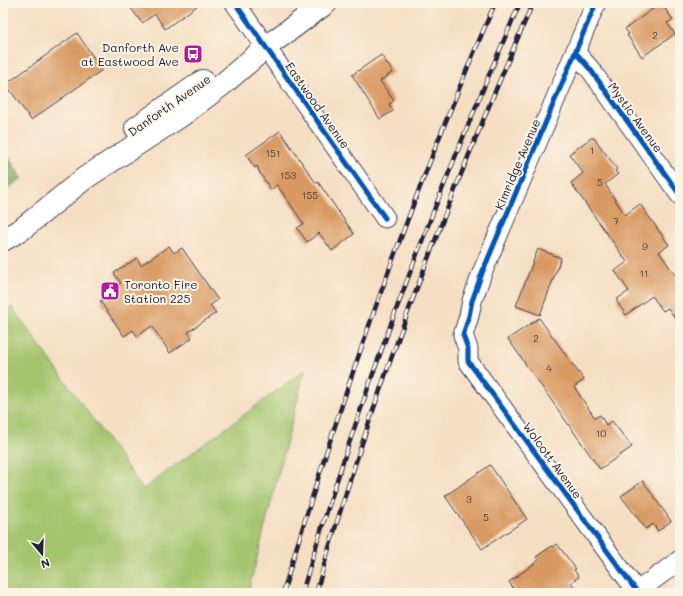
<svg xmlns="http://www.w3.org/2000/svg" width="683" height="596" font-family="Mali,sans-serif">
<rect width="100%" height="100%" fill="#fcf5e5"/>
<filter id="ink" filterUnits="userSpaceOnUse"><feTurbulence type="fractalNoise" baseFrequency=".025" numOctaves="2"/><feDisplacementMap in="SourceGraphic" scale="8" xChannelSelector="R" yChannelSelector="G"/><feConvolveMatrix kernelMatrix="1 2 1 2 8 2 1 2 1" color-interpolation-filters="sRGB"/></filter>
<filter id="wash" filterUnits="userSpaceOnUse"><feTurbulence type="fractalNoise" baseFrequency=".012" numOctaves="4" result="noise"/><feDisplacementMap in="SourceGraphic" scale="16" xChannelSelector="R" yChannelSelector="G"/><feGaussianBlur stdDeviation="0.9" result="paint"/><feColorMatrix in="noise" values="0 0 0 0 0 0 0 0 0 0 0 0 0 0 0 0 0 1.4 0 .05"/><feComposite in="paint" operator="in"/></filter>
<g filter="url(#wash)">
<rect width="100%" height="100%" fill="#f5dec2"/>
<!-- green -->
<polygon fill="#a4c56e" stroke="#637454" points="12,307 143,489 305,370 248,593 3,593 3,316"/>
<!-- forest -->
<polygon fill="#83aa61" stroke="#52664e" points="3,149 22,178 3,192"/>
<g id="blocks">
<!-- building -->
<g fill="#d89962">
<polygon points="127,3 201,3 165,29 155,14 142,23"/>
<polygon points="661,3 673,20 667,23 675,34 642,57 627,35 629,34 625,29"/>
<polygon points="77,33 102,70 31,120 6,84"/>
<polygon points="381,55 393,72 380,81 394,101 389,104 393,111 380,119 352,75"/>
<polygon points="280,131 316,183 318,182 354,234 332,251 319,233 307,242 297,228 304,224 277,185 271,190 260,173 257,166 255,168 246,155"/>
<polygon points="591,138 594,138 617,169 615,171 618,174 605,184 625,215 640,204 669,245 659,252 680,282 680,325 668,308 663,311 652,296 626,315 617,302 617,299 629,291 615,271 627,262 571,183 583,173 569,154"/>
<polygon points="169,246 174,253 182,248 218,300 210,305 216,313 188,332 192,338 170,353 152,326 137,336 133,330 124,336 100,301 109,296 106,292 121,283 114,273 137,258 141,265"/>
<polygon points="538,249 561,258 540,315 516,306"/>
<polygon points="539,318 584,380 574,387 595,418 600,415 606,425 612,421 632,447 600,469 508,339"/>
<polygon points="490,465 527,519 482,549 445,496"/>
<polygon points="643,481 671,521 658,531 653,524 646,529 621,496"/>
<polygon points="557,544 576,569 574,570 579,577 571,582 574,586 564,593 517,593 509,582 539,560 536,557 552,546 553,547"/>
</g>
</g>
</g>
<g filter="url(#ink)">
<use href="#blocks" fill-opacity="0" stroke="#423e4f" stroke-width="1"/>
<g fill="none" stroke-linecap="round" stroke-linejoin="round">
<!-- minor casing -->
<g stroke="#423e4f" stroke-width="21">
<g id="minor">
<polyline points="235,3 385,218"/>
<polyline points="596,3 482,273 472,301 469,316 463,335 468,349 468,361 638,593"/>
<polyline points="575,52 590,69 680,195"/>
<polyline points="635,593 680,560"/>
</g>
</g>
<!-- major casing -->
<g stroke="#423e4f" stroke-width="24">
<g id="major">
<polyline points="136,128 203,81"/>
<polyline points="3,240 22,229 85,178 182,115 223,84 266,47 326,3"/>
</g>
</g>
<!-- minor -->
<use href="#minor" stroke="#fff" stroke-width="19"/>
<!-- major -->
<use href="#major" stroke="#fff" stroke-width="22"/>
<!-- rail casing -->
<g stroke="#22223b" stroke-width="4.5">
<g id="rail">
<path d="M283 593C342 392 412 195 495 3"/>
<path d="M302 593C361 392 436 195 520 3"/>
<path d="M316 593C373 391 449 195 533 3"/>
</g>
</g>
<!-- rail -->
<use href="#rail" stroke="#fcf5e5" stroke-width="3" stroke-dasharray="9" stroke-linecap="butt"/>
<!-- cycleway casing -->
<g stroke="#fcf5e5" stroke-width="8">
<g id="cycleway">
<polyline points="235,3 385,218"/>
<polyline points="596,3 482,273 472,301 469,316 463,335 468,349 468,361 638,593"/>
<polyline points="575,52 590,69 680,195"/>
</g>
</g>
<!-- cycleway -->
<use href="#cycleway" stroke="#0057b8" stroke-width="5"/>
</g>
</g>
<!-- icons -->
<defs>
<g id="bus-square" transform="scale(1)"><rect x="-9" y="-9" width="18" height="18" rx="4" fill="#b5179e" stroke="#fcf5e5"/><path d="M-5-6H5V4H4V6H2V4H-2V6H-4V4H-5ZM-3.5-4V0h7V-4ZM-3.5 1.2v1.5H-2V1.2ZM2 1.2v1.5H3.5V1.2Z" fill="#fff"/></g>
<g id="civic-square" transform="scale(1)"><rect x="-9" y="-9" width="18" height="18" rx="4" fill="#b5179e" stroke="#fcf5e5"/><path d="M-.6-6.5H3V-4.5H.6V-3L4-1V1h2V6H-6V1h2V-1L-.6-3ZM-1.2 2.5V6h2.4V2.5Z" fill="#fff"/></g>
</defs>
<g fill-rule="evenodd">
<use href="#bus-square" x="193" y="54"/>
<use href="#civic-square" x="110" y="291"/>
</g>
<g text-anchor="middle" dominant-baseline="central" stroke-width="4" stroke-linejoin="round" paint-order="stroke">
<!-- number labels -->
<g font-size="10" fill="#504045">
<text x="655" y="35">2</text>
<text x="592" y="150">1</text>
<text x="273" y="153">151</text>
<text x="288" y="175">153</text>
<text x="600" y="182">5</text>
<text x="310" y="195">155</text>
<text x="616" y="221">7</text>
<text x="645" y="246">9</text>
<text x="644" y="273">11</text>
<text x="536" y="338">2</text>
<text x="549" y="368">4</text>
<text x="601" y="433">10</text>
<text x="469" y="499">3</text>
<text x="486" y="517">5</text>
</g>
<!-- poi labels -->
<g font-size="12" fill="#22223b" stroke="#fcf5e5" text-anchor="end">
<text x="179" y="47">Danforth Ave<tspan x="179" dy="14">at Eastwood Ave</tspan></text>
<text x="124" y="284" text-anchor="start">Toronto Fire<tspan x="124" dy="14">Station 225</tspan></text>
</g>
<!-- street labels -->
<g font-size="12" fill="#22223b" stroke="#fcf5e5">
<text transform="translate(169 105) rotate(-35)">Danforth Avenue</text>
<text transform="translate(318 105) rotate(55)">Eastwood Avenue</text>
<text transform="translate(636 117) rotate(54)">Mystic Avenue</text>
<text transform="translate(517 164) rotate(-67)">Kimridge Avenue</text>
<text transform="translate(553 460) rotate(54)">Wolcott Avenue</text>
</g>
</g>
<!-- margin -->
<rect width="683" height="596" fill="none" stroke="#fcf5e5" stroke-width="16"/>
<!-- north arrow -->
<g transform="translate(42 554) rotate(161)" stroke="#fcf5e5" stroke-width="3" paint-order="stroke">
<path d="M0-3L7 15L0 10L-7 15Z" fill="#22223b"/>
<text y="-6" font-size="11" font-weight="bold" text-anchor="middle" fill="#22223b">N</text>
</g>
</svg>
